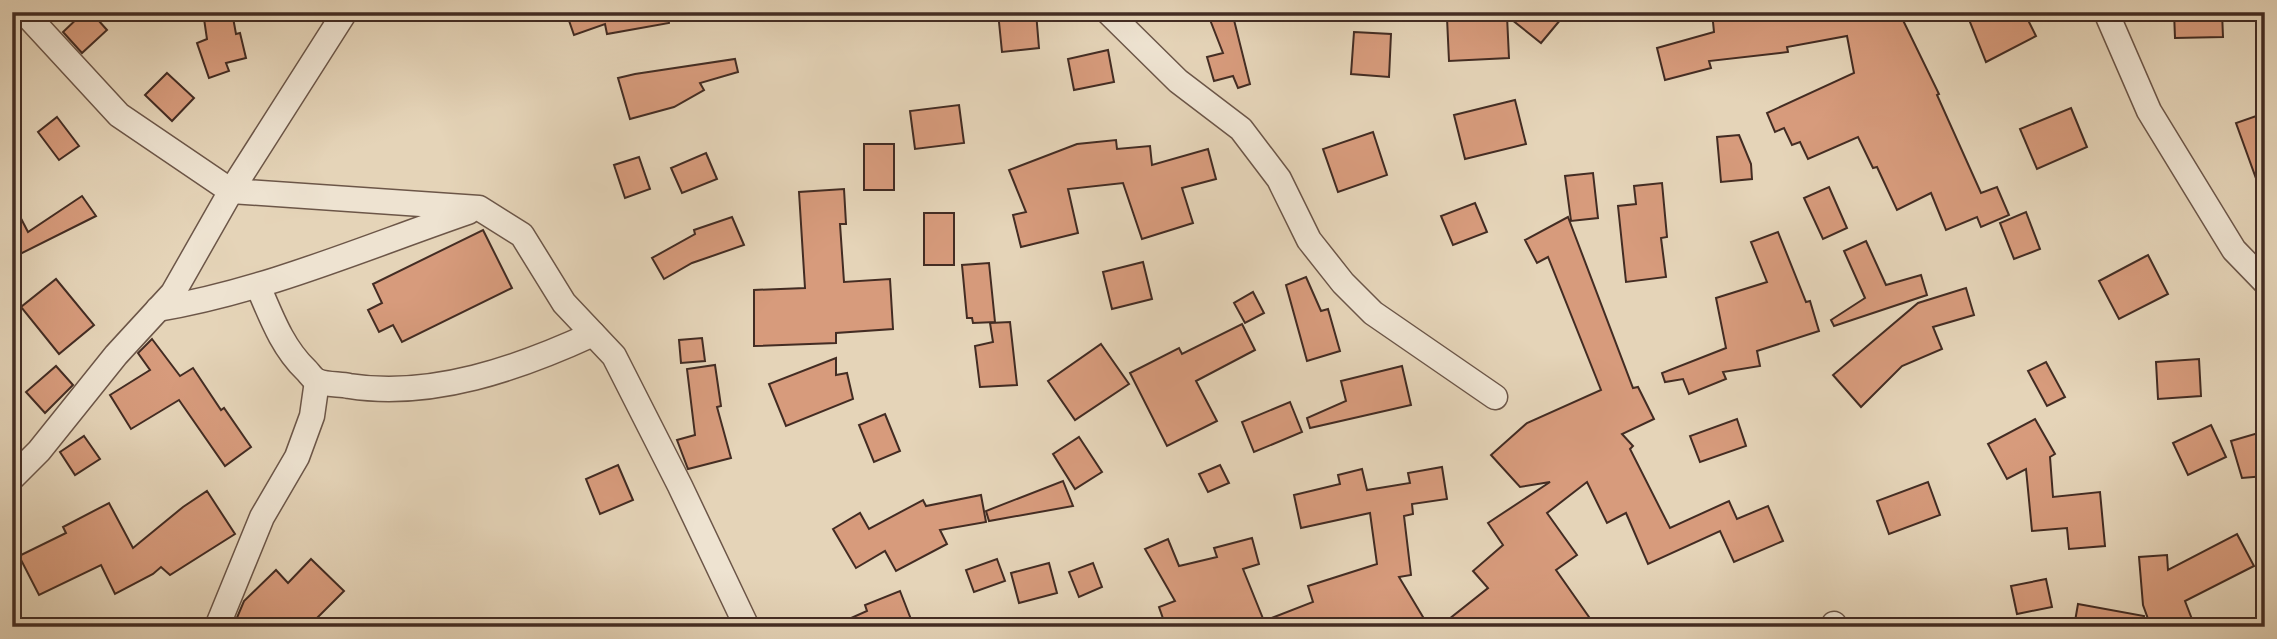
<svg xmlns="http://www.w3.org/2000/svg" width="2277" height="639" font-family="'Gentium Book Plus',serif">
<rect width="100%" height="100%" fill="#e5d4b8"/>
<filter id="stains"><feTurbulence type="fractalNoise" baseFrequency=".00286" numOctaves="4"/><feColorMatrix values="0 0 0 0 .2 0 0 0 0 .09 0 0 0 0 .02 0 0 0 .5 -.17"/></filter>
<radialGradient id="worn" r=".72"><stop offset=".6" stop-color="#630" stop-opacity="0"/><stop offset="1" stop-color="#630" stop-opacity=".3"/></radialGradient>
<!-- building -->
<g fill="#d79b7c" stroke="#432c23" stroke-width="2">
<polygon points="84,12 91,12 107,30 82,53 63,32"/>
<polygon points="203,12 232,12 236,34 240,33 246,58 226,63 229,71 209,78 197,43 207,39"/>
<polygon points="566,12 668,12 669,23 607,34 605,24 574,35"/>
<polygon points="998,12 1036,12 1039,48 1002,52"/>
<polygon points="1207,12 1232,12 1250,84 1238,88 1233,76 1214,81 1207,57 1223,53"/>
<polygon points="1712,12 1899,12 1939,94 1937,95 1981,193 1997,187 2009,215 1981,227 1977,217 1946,230 1931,193 1897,210 1877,167 1873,168 1858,137 1808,159 1800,142 1792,145 1784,128 1775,132 1767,113 1854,73 1847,36 1787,47 1788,52 1709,61 1711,68 1665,80 1657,48 1714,32"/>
<polygon points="1980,12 2024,12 2036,36 1986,62 1968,17"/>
<polygon points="2174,12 2222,12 2223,37 2175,38"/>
<polygon points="1566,13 1541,43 1507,16 1509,58 1449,61 1447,18"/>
<polygon points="1354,32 1391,34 1389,77 1351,74"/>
<polygon points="1108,50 1114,82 1074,90 1068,59"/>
<polygon points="735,59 738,72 700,83 704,90 674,107 630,119 618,78 635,74"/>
<polygon points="167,73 194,98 172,121 145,95"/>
<polygon points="1515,100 1526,144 1465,159 1454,115"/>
<polygon points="959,105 964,143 915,149 910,111"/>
<polygon points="2071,108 2087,147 2037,169 2020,129"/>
<polygon points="2265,113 2265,194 2262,195 2236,123"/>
<polygon points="57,117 79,146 59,160 38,132"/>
<polygon points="1373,132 1387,175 1338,192 1323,149"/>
<polygon points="1739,135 1751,164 1752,179 1721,182 1717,137"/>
<polygon points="1116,140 1117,149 1150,146 1152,165 1208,149 1216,179 1182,188 1193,223 1142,239 1123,183 1068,189 1078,233 1021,247 1013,215 1026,212 1009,170 1077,144"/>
<rect x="864" y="144" width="30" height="46"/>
<polygon points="706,153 717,179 682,193 671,168"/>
<polygon points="639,157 650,189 625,198 614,165"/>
<polygon points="1593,173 1598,218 1571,221 1565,176"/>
<polygon points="1662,183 1667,237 1661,238 1666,277 1626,282 1618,206 1636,204 1634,186"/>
<polygon points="1829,187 1847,228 1823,239 1804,198"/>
<polygon points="844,189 846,224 840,224 844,282 890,279 893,329 836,333 836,343 754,346 754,290 805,288 799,192"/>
<polygon points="82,196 96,216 12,258 12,201 28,232"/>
<polygon points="1475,203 1487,232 1453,245 1441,216"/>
<polygon points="2026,212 2040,249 2014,259 2000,223"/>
<rect x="924" y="213" width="30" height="52"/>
<polygon points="732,217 744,245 692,263 664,279 652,258 695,234 694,230"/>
<polygon points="1568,217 1633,388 1638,387 1654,419 1622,434 1633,446 1630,449 1670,528 1729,501 1737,519 1768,506 1783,541 1734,562 1720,531 1648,564 1626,513 1607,523 1587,482 1547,513 1577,555 1556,570 1596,627 1439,627 1488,588 1473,571 1503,545 1488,523 1550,482 1520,487 1491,455 1527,423 1601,390 1548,257 1537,263 1525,240"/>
<polygon points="483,230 512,288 402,342 393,325 379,332 368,310 382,303 373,284"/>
<polygon points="1778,232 1806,302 1810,301 1819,331 1757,351 1760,366 1723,372 1726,379 1689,394 1683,379 1665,382 1662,373 1726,348 1716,298 1767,282 1751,242"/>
<polygon points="1866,241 1886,285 1921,275 1927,295 1834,326 1831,320 1865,298 1844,251"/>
<polygon points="2148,255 2168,294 2119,319 2099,281"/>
<polygon points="1143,262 1152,299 1112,309 1103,272"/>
<polygon points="989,263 995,322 973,323 972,318 967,318 962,265"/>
<polygon points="1306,277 1321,311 1328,309 1340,351 1307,361 1286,285"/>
<polygon points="56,279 94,325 59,354 21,307"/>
<polygon points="1966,288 1974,315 1933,327 1942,349 1902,366 1861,407 1833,375 1918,303"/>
<polygon points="1253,292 1264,313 1245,323 1234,303"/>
<polygon points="1010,322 1017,385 980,387 975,346 993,342 990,323"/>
<polygon points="1242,324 1255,350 1196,381 1217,421 1167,446 1130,373 1179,348 1182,354"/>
<polygon points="702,338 705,361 681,363 679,340"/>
<polygon points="152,339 180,376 193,368 221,410 224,408 251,447 225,466 179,400 131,429 110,395 150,370 138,353"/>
<polygon points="1101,344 1129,384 1075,420 1048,381"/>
<polygon points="836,358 836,375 847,373 853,399 786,426 769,384"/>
<polygon points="2199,359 2201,396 2158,399 2156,362"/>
<polygon points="2046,362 2065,397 2047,406 2028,371"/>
<polygon points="715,365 721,406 717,407 731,458 688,469 677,440 695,435 687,369"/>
<polygon points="56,366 73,385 45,413 26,392"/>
<polygon points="1402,366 1411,405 1310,428 1307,418 1346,401 1341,381"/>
<polygon points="1290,402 1302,432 1254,452 1242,422"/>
<polygon points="885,414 900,451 874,462 859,425"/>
<polygon points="1737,419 1746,446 1700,462 1690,436"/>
<polygon points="2035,419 2055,454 2050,457 2053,497 2100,492 2105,546 2069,549 2067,528 2032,531 2026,469 2007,479 1988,444"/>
<polygon points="2211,425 2226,457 2188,475 2173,443"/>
<polygon points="2265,431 2265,476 2242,478 2231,441"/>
<polygon points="84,436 100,459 75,475 60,452"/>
<polygon points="1079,437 1102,472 1075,489 1053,454"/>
<polygon points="618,465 633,500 600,514 586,479"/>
<polygon points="1220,465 1229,483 1208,492 1199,474"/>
<polygon points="1442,467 1447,499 1412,504 1413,514 1404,516 1411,575 1399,577 1429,627 1166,627 1159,607 1175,601 1145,549 1168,539 1179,566 1217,557 1214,548 1252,538 1259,564 1243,569 1264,621 1313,602 1308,586 1377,564 1370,513 1301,528 1294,495 1340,484 1338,475 1362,469 1367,490 1410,483 1408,473"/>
<polygon points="1063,481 1073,506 989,521 986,511"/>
<polygon points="1928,482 1940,515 1889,534 1877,501"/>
<polygon points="207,491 235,534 170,575 161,567 153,574 115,594 101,565 39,595 19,556 66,533 63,527 109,503 133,548 183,507"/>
<polygon points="981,495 986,522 940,530 947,544 896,571 885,551 856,568 833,529 860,513 869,529 923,500 926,506"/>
<polygon points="2237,534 2254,566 2185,601 2195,627 2151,627 2143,605 2139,557 2167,555 2168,570"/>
<polygon points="311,559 344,591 308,627 233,627 244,601 276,570 288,583"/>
<polygon points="997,559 1005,581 974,592 966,570"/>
<polygon points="1049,563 1057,593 1019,603 1011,573"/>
<polygon points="1093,563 1102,587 1079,597 1069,572"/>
<polygon points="2046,579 2052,607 2017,614 2011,586"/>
<polygon points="900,591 914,627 831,627 867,611 865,605"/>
<polygon points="2078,604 2144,616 2143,627 2074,627"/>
</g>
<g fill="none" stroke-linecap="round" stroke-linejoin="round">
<!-- minor casing -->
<g stroke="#6c5648" stroke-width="27">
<g id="minor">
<polyline points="24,12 119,115 231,191 479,208 522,235 564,303 614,356 680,486 747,627"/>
<polyline points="1108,12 1178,81 1241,129 1279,179 1309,240 1343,283 1373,313 1495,397"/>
<polyline points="2106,12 2149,111 2234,250 2265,282"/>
<path d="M258 286C271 316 282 347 306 370 309 373 313 379 317 381 326 385 340 384 349 386 432 399 519 368 593 334"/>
<path d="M158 309C265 291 366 247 468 212"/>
<polyline points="12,478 39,451 116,355 173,293 231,191 345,12"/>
<polyline points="1834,624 1835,627"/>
<polyline points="217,627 262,517 297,457 312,416 317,381"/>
</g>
</g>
<!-- minor -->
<use href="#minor" stroke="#eee3d1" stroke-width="24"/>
</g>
<!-- margin -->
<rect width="2277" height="639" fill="none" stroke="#e5d4b8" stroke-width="42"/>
<rect x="14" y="14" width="2249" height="611" fill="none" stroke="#432c23" stroke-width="3.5"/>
<rect x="21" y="21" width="2235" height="597" fill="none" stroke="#432c23" stroke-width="2"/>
<rect width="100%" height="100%" filter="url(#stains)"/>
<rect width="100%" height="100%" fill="url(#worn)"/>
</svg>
